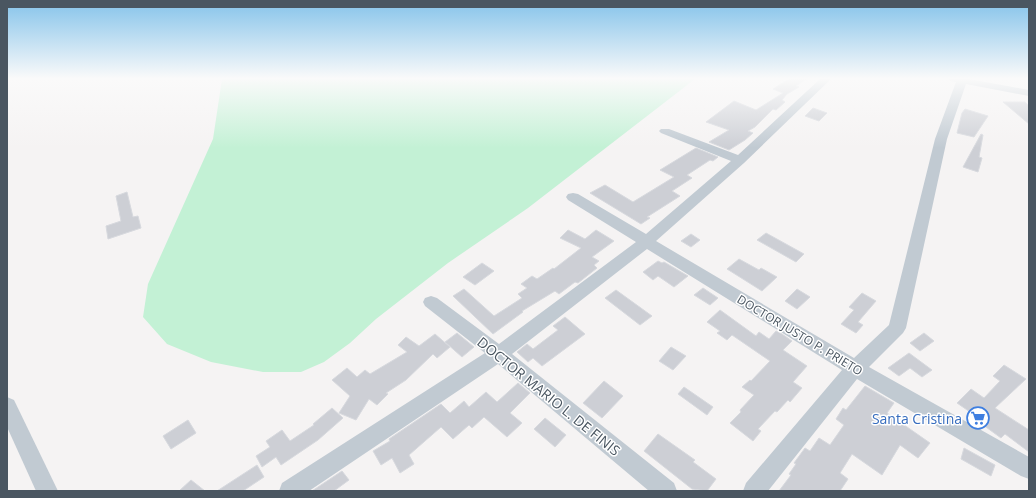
<svg xmlns="http://www.w3.org/2000/svg" width="1036" height="498" font-family="'Open Sans',sans-serif">
<rect width="100%" height="100%" fill="#f5f3f3"/>
<!-- green -->
<polygon fill="#c3f1d5" points="222,79 695,79 528,208 448,263 376,319 350,343 324,362 301,372 263,372 211,362 167,344 143,317 148,284 213,139"/>
<!-- building -->
<g fill="#cdcfd5" stroke="#d7d9de">
<polygon points="789,79 806,79 796,86 799,87 787,94 782,100 785,102 776,110 773,109 755,127 748,131 753,133 745,140 729,150 709,142 729,130 706,122 734,101 756,110 783,93 773,89"/>
<polygon points="1003,102 1025,102 1029,106 1029,124"/>
<polygon points="813,108 827,113 819,121 805,116"/>
<polygon points="965,109 988,116 974,137 957,133 962,113"/>
<polygon points="981,134 983,135 979,157 982,158 978,172 963,167"/>
<polygon points="696,148 718,157 713,161 710,160 687,175 692,178 672,191 680,196 647,217 650,218 641,224 590,193 605,185 633,202 674,177 660,170"/>
<polygon points="127,192 133,217 138,216 141,228 108,239 106,226 121,221 116,196"/>
<polygon points="568,230 585,239 596,230 614,241 592,257 599,261 594,265 597,268 578,283 575,282 559,294 555,291 522,311 523,312 493,334 453,296 464,289 494,316 522,298 518,294 527,288 521,284 532,276 537,279 553,268 554,269 581,248 560,238"/>
<polygon points="766,233 804,254 796,262 757,240"/>
<polygon points="691,234 700,240 691,247 681,241"/>
<polygon points="739,259 759,270 761,268 777,277 762,291 727,269"/>
<polygon points="658,261 662,263 664,262 688,276 674,287 658,276 653,280 643,272"/>
<polygon points="482,263 494,271 475,285 463,277"/>
<polygon points="703,288 718,298 710,305 694,295"/>
<polygon points="797,289 810,297 797,309 785,301"/>
<polygon points="616,290 652,316 640,325 605,298"/>
<polygon points="862,293 876,301 858,322 863,325 856,333 841,324 854,310 849,307"/>
<polygon points="720,310 756,336 759,332 769,339 776,331 782,334 792,341 783,350 807,366 793,382 802,388 790,402 788,400 777,412 775,411 758,429 761,431 753,441 730,423 741,412 740,410 754,395 742,387 750,380 751,381 770,361 732,335 727,340 717,333 720,331 707,322"/>
<polygon points="565,317 585,334 542,366 533,358 528,362 517,352 527,344 533,349 558,330 553,326"/>
<polygon points="457,333 474,347 462,357 445,342"/>
<polygon points="924,333 934,341 920,351 910,343"/>
<polygon points="435,334 450,347 437,358 433,354 406,380 386,393 388,394 377,405 369,399 356,420 339,413 350,396 332,380 347,368 357,377 365,370 370,374 407,352 398,345 406,337 419,346"/>
<polygon points="671,347 686,356 673,370 659,361"/>
<polygon points="909,353 932,370 922,377 910,368 899,376 888,368"/>
<polygon points="1004,365 1026,379 995,408 1029,430 1029,452 1005,434 1001,438 968,414 970,412 957,403 971,389 984,398 1000,381 993,376"/>
<polygon points="604,381 623,396 602,418 583,403"/>
<polygon points="518,383 530,393 510,413 522,423 507,437 484,417 472,428 469,425 453,439 441,427 409,455 414,464 400,473 392,458 381,465 373,451 390,441 389,439 441,404 450,413 464,401 469,407 486,392 497,402"/>
<polygon points="865,386 894,403 887,413 930,443 918,458 900,445 882,475 852,454 840,473 848,479 840,491 779,491 791,475 789,474 796,464 794,463 805,448 810,451 819,438 830,445 844,425 836,419 843,408 846,410"/>
<polygon points="684,387 713,407 707,415 678,394"/>
<polygon points="332,408 343,418 318,440 281,465 276,457 262,467 256,456 270,447 266,441 282,430 290,441 314,425 313,424"/>
<polygon points="545,418 566,435 555,447 534,429"/>
<polygon points="188,420 196,433 171,449 163,436"/>
<polygon points="658,434 695,460 693,462 716,479 707,491 692,489 644,451"/>
<polygon points="964,448 995,465 991,476 961,459"/>
<polygon points="257,465 264,477 243,491 217,491"/>
<polygon points="342,471 349,480 334,491 312,491"/>
<polygon points="191,480 205,491 179,491"/>
</g>
<g fill="none" stroke-linecap="round" stroke-linejoin="round">
<!-- minor -->
<g fill="#c1cad2" fill-rule="evenodd">
<polygon points="820,79 831,79 744,163 656,241 854,358 889,325 935,139 956,82 950,81 949,79 969,79 1029,90 1029,96 966,84 947,139 906,328 903,333 869,367 1029,457 1029,479 1021,476 857,379 768,491 743,491 746,483 842,370 647,249 512,354 674,483 677,491 649,491 498,364 309,491 279,491 282,483 485,353 425,306 423,302 425,298 431,296 437,298 499,344 636,242 568,200 566,197 568,194 573,193 578,194 646,234 731,161 661,133 659,131 661,129 669,129 738,155"/>
<polygon points="7,397 14,400 58,491 36,491 7,427"/>
</g>
</g>
<!-- sky -->
<linearGradient id="sky" x2="0" y2="1"><stop stop-color="#85c3ea"/><stop offset="0.53" stop-color="#fafafa"/><stop offset="1" stop-color="#fafafa" stop-opacity="0"/></linearGradient>
<rect width="1036" height="148" fill="url(#sky)"/>
<!-- icons -->
<defs>
<g id="supermarket-ring" transform="scale(1.15)"><circle r="9.5" fill="#fff" stroke="#3f7fe0" stroke-width="1.5"/><path d="M-6-5.5h2.5l.6 2H6L4.5 2H-2.5L-4.4-4H-6ZM-1.5 3.2a1.3 1.3 0 1 0 .1 0ZM3 3.2a1.3 1.3 0 1 0 .1 0Z" fill="#3f7fe0"/></g>
</defs>
<g fill-rule="evenodd">
<use href="#supermarket-ring" x="978" y="418"/>
</g>
<g text-anchor="middle" dominant-baseline="central" stroke-width="3" stroke-linejoin="round" paint-order="stroke">
<!-- street labels -->
<g font-size="12" fill="#4a5661" stroke="#fff">
<text transform="translate(800 335) rotate(31)">DOCTOR JUSTO P. PRIETO</text>
</g>
<!-- near-street labels -->
<g font-size="14" fill="#4a5661" stroke="#fff">
<text transform="translate(549 396) rotate(39)">DOCTOR MARIO L. DE FINIS</text>
</g>
<!-- near-shop labels -->
<g font-size="14" fill="#366cbe" stroke="#fff" text-anchor="end">
<text x="962" y="418">Santa Cristina</text>
</g>
</g>
<!-- border -->
<rect width="1036" height="498" fill="none" stroke="#4a5661" stroke-width="16"/>
</svg>
